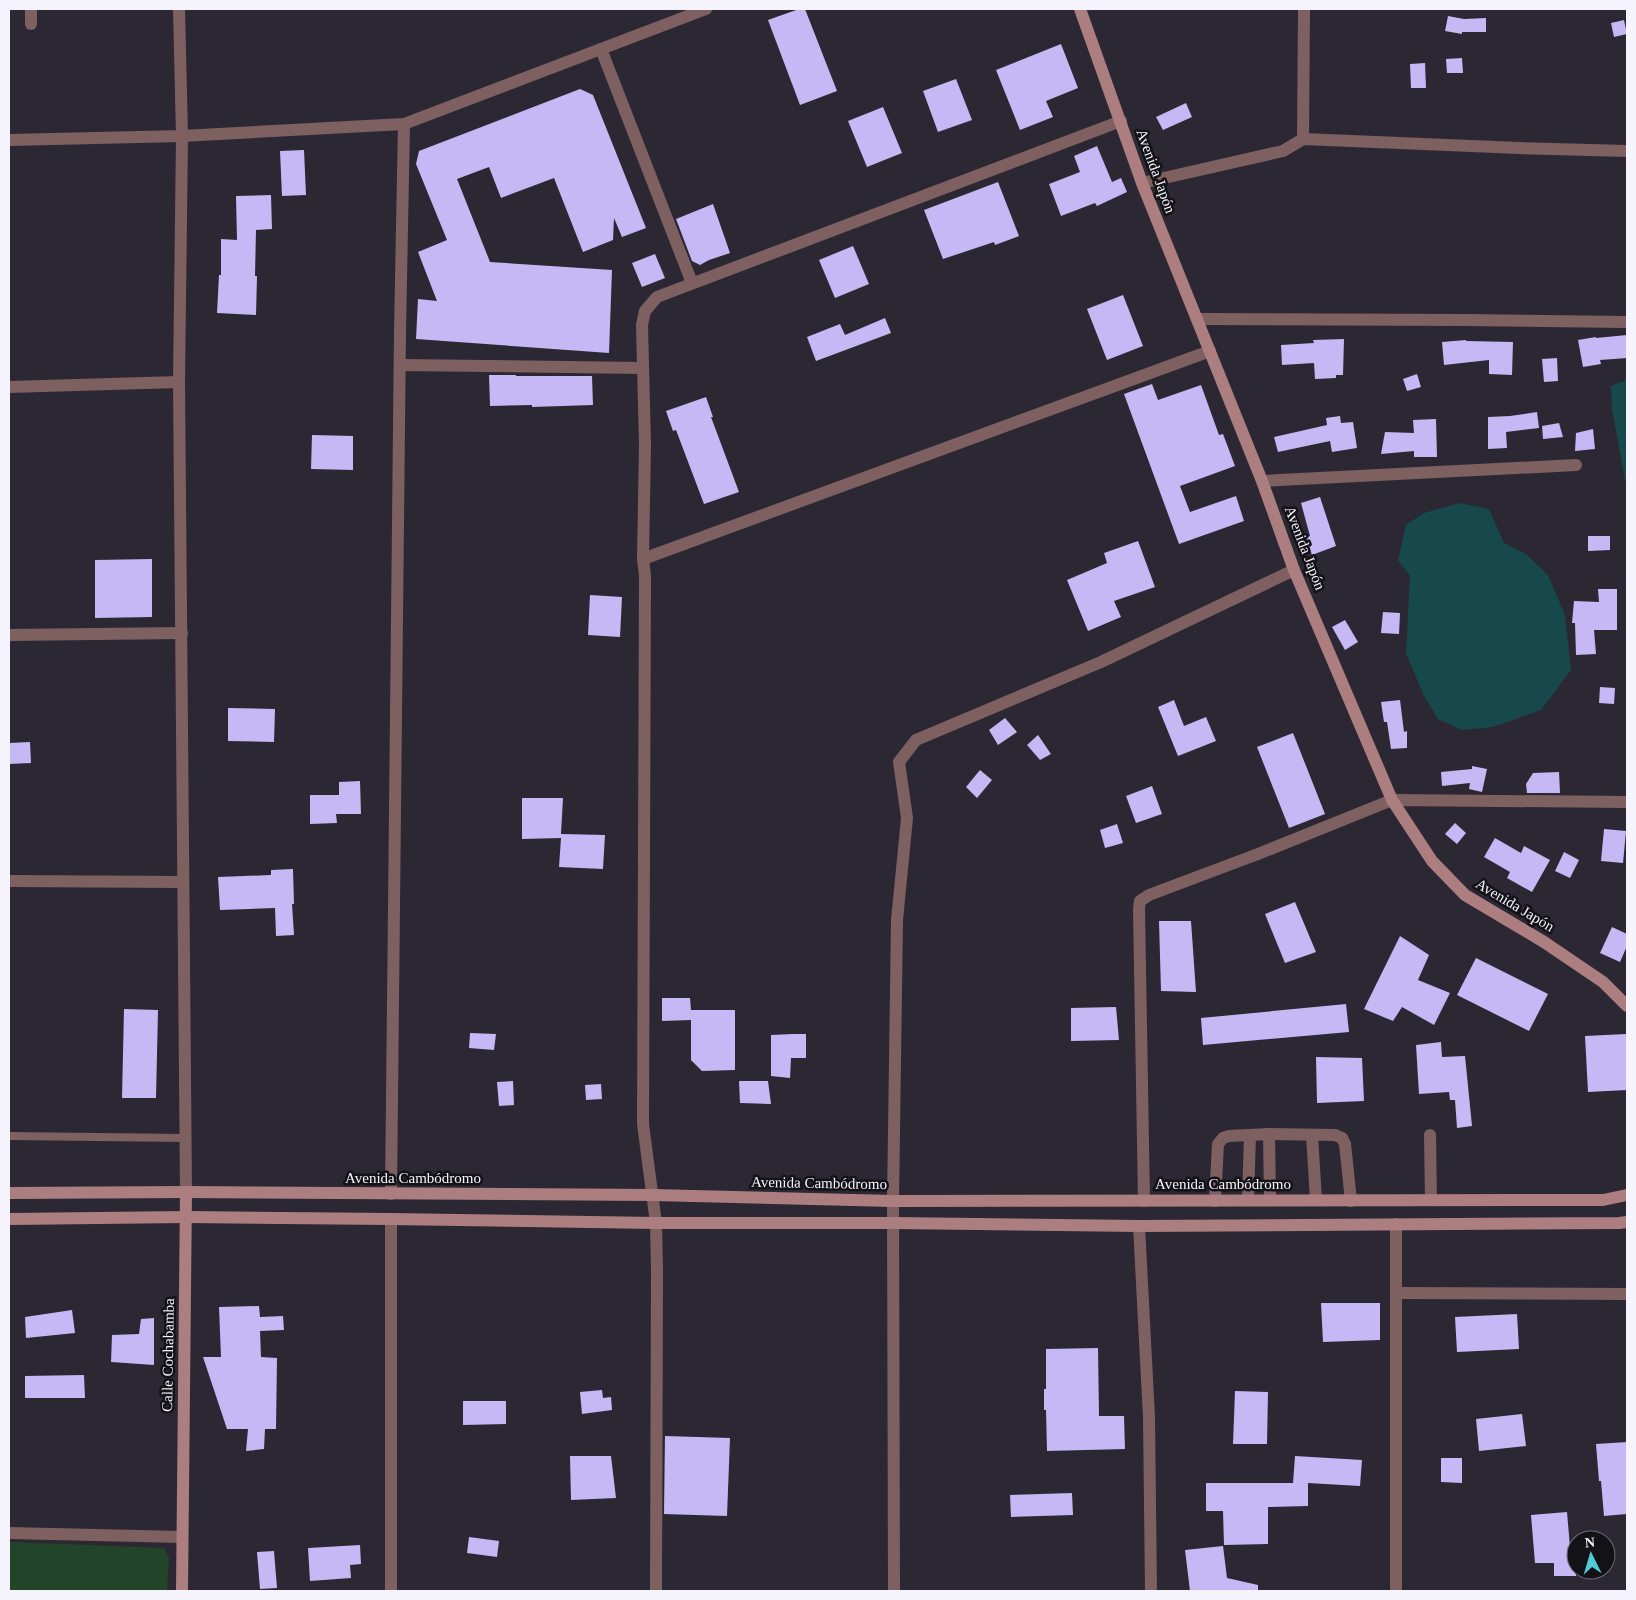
<svg xmlns="http://www.w3.org/2000/svg" width="1636" height="1600" font-family="'Times New Roman',serif">
<rect width="100%" height="100%" fill="#2b2834"/>
<!-- green -->
<polygon fill="#224529" points="9,1542 164,1548 169,1558 167,1591 9,1591"/>
<!-- water -->
<g fill="#17484c">
<polygon points="1627,380 1627,491 1612,409 1611,386"/>
<polygon points="1459,503 1489,509 1504,543 1526,554 1548,575 1565,615 1571,670 1541,710 1493,727 1462,730 1438,719 1424,696 1406,653 1410,576 1398,560 1406,525 1424,513"/>
</g>
<!-- building -->
<g fill="#c6b8f5">
<polygon points="799,9 805,9 837,91 800,105 768,20"/>
<polygon points="1448,16 1464,19 1486,18 1486,32 1462,32 1462,34 1445,31"/>
<polygon points="1624,20 1627,34 1614,37 1611,23"/>
<polygon points="1061,44 1078,88 1046,101 1053,117 1020,130 996,70"/>
<polygon points="1462,58 1463,73 1447,73 1446,59"/>
<polygon points="1425,63 1426,88 1411,88 1410,64"/>
<polygon points="956,79 972,120 938,132 923,91"/>
<polygon points="580,89 593,95 646,228 622,237 614,218 613,240 583,252 554,178 501,198 489,167 457,179 490,262 612,270 609,353 416,339 418,299 437,301 418,252 447,240 416,164 419,151"/>
<polygon points="1186,103 1192,117 1163,130 1156,117"/>
<polygon points="883,107 902,153 867,167 848,121"/>
<polygon points="1097,146 1112,182 1121,178 1127,192 1097,206 1095,203 1061,216 1049,184 1080,172 1074,156"/>
<polygon points="304,150 306,195 282,196 280,151"/>
<polygon points="998,182 1019,236 995,245 994,242 943,259 924,210"/>
<polygon points="271,195 272,229 256,230 255,276 257,276 256,315 217,313 219,275 221,275 221,239 237,240 236,196"/>
<polygon points="713,204 730,253 709,260 700,265 692,261 676,219"/>
<polygon points="853,246 869,284 835,298 819,260"/>
<polygon points="655,254 665,278 642,287 632,263"/>
<polygon points="1123,295 1143,346 1107,360 1087,309"/>
<polygon points="885,318 891,333 816,361 807,337 840,324 845,335"/>
<polygon points="1627,335 1627,358 1600,360 1601,364 1583,367 1578,340 1596,337 1596,338"/>
<polygon points="1344,339 1343,375 1336,375 1336,378 1315,379 1314,363 1282,365 1281,345 1314,343 1313,340"/>
<polygon points="1466,340 1466,341 1513,342 1512,375 1489,374 1489,360 1444,365 1442,342"/>
<polygon points="1557,358 1558,381 1544,382 1542,359"/>
<polygon points="1417,374 1421,387 1407,391 1403,379"/>
<polygon points="489,375 516,375 516,376 592,376 593,405 532,407 532,405 490,406"/>
<polygon points="1152,384 1158,400 1201,385 1219,435 1223,434 1235,466 1180,486 1190,512 1236,496 1244,521 1179,544 1124,394"/>
<polygon points="706,397 713,417 711,417 739,492 704,504 676,430 673,431 666,411"/>
<polygon points="1537,412 1539,428 1506,432 1507,448 1488,449 1488,417 1510,416"/>
<polygon points="1340,416 1341,423 1353,422 1357,448 1332,452 1330,441 1278,452 1274,437 1327,425 1326,418"/>
<polygon points="1436,419 1437,457 1414,457 1414,451 1381,454 1385,432 1414,433 1413,420"/>
<polygon points="1559,423 1563,437 1543,439 1542,426"/>
<polygon points="1593,429 1595,449 1575,451 1576,433"/>
<polygon points="312,435 353,436 353,470 311,469"/>
<polygon points="1320,497 1336,546 1312,555 1306,538 1310,536 1301,503"/>
<polygon points="1588,536 1610,536 1610,550 1588,551"/>
<polygon points="1138,541 1155,587 1114,601 1121,617 1088,631 1067,580 1107,563 1104,553"/>
<polygon points="152,559 152,617 95,618 95,560"/>
<polygon points="1598,589 1617,589 1617,630 1594,630 1596,654 1576,655 1575,623 1572,623 1574,601 1599,602"/>
<polygon points="590,595 622,597 620,637 588,635"/>
<polygon points="1383,612 1400,613 1399,634 1381,633"/>
<polygon points="1345,620 1358,642 1345,650 1332,627"/>
<polygon points="1600,687 1615,688 1614,704 1599,703"/>
<polygon points="1174,700 1184,726 1206,717 1216,741 1178,756 1158,707"/>
<polygon points="1400,700 1404,732 1407,731 1407,748 1391,749 1387,722 1384,722 1381,702"/>
<polygon points="228,708 275,709 274,742 228,741"/>
<polygon points="1005,718 1017,732 998,745 989,730"/>
<polygon points="1293,733 1325,814 1289,828 1257,747"/>
<polygon points="1038,735 1051,754 1040,760 1027,745"/>
<polygon points="30,742 31,763 9,764 9,743"/>
<polygon points="1472,766 1487,769 1482,792 1469,789 1470,783 1442,786 1441,772 1472,769"/>
<polygon points="980,770 992,780 977,798 966,787"/>
<polygon points="1559,772 1560,793 1527,793 1526,784 1533,773"/>
<polygon points="360,781 361,814 336,814 337,823 310,824 310,795 339,795 339,782"/>
<polygon points="1152,786 1162,814 1136,823 1126,796"/>
<polygon points="522,798 563,798 561,834 605,835 603,869 559,867 561,838 522,839"/>
<polygon points="1455,823 1466,833 1457,844 1445,834"/>
<polygon points="1117,824 1123,843 1105,848 1100,830"/>
<polygon points="1604,829 1626,831 1623,863 1601,861"/>
<polygon points="1495,838 1521,853 1524,846 1550,860 1532,892 1507,878 1510,872 1484,857"/>
<polygon points="1564,852 1579,860 1570,878 1555,871"/>
<polygon points="293,869 294,904 292,904 294,935 276,936 275,908 220,910 218,877 271,875 271,870"/>
<polygon points="1295,902 1316,952 1285,963 1265,914"/>
<polygon points="1159,921 1191,921 1196,992 1161,991"/>
<polygon points="1612,927 1627,934 1627,946 1620,962 1600,953"/>
<polygon points="1400,936 1429,955 1418,980 1450,993 1434,1025 1402,1007 1393,1021 1364,1009"/>
<polygon points="1476,958 1548,994 1529,1031 1457,995"/>
<polygon points="662,998 690,998 691,1010 735,1010 735,1070 702,1071 691,1060 691,1020 662,1021"/>
<polygon points="1346,1004 1349,1032 1203,1045 1201,1018"/>
<polygon points="1116,1007 1119,1040 1071,1041 1071,1008"/>
<polygon points="124,1009 158,1010 156,1098 122,1098"/>
<polygon points="470,1033 496,1034 494,1050 469,1048"/>
<polygon points="793,1034 806,1034 806,1058 791,1058 790,1078 771,1076 771,1035"/>
<polygon points="1626,1034 1627,1090 1588,1092 1585,1036"/>
<polygon points="1441,1042 1442,1057 1465,1056 1472,1126 1457,1128 1455,1100 1450,1100 1449,1092 1419,1094 1416,1045"/>
<polygon points="1316,1057 1362,1058 1364,1101 1317,1103"/>
<polygon points="513,1081 514,1105 499,1106 497,1082"/>
<polygon points="739,1081 768,1081 771,1104 740,1103"/>
<polygon points="601,1084 602,1099 586,1100 585,1085"/>
<polygon points="1321,1303 1380,1303 1380,1340 1323,1342"/>
<polygon points="259,1306 260,1317 283,1316 284,1330 260,1331 261,1357 277,1358 276,1429 265,1429 264,1449 246,1451 248,1429 227,1429 203,1357 221,1357 219,1307"/>
<polygon points="72,1310 75,1333 26,1338 25,1317"/>
<polygon points="1517,1314 1519,1349 1457,1352 1455,1317"/>
<polygon points="154,1318 154,1365 111,1362 112,1335 139,1334 141,1319"/>
<polygon points="1098,1348 1099,1416 1124,1416 1125,1449 1047,1451 1046,1410 1044,1410 1044,1389 1046,1389 1046,1349"/>
<polygon points="84,1375 85,1398 25,1398 25,1376"/>
<polygon points="602,1390 603,1398 611,1397 612,1410 582,1414 580,1392"/>
<polygon points="1235,1391 1268,1392 1267,1444 1233,1444"/>
<polygon points="463,1401 506,1401 506,1424 463,1425"/>
<polygon points="1522,1414 1526,1446 1479,1451 1476,1419"/>
<polygon points="665,1436 730,1438 727,1516 664,1514"/>
<polygon points="1627,1442 1627,1514 1604,1516 1601,1481 1599,1481 1596,1444"/>
<polygon points="570,1456 611,1456 616,1498 571,1500"/>
<polygon points="1295,1456 1362,1460 1360,1486 1308,1483 1308,1506 1268,1507 1268,1544 1224,1545 1223,1511 1206,1511 1206,1483 1293,1483"/>
<polygon points="1441,1458 1462,1458 1462,1483 1441,1482"/>
<polygon points="1072,1493 1073,1515 1011,1517 1010,1495"/>
<polygon points="1567,1512 1570,1547 1576,1547 1576,1576 1554,1576 1554,1563 1535,1563 1531,1515"/>
<polygon points="469,1537 499,1541 497,1557 467,1553"/>
<polygon points="360,1545 361,1564 350,1565 351,1578 310,1581 308,1548"/>
<polygon points="1223,1546 1227,1578 1258,1585 1258,1591 1190,1591 1185,1550"/>
<polygon points="274,1551 277,1588 260,1589 257,1552"/>
</g>
<g fill="none" stroke-linecap="round" stroke-linejoin="round">
<!-- lane -->
<polyline stroke="#7e6061" stroke-width="8" points="9,1136 185,1138"/>
<!-- street -->
<g stroke="#7e6061" stroke-width="12">
<polyline points="31,9 31,24"/>
<polyline points="179,9 182,136 179,382 186,1192"/>
<polyline points="601,49 692,283"/>
<polyline points="1303,139 1304,9"/>
<polyline points="9,140 182,136 404,124 706,9"/>
<polyline points="1142,183 1283,151 1303,139 1519,148 1627,151"/>
<polyline points="1197,319 1465,320 1627,322"/>
<polyline points="400,365 643,368"/>
<polyline points="9,387 179,382"/>
<polyline points="1262,481 1576,465"/>
<polyline points="643,559 1210,351"/>
<polyline points="9,635 182,633"/>
<polyline points="9,881 182,882"/>
<polyline points="1269,1134 1270,1200"/>
<polyline points="1312,1135 1316,1200"/>
<polyline points="1430,1135 1431,1200"/>
<polyline points="391,1194 400,331 404,124"/>
<polyline points="1248,1200 1250,1135"/>
<polyline points="1144,1201 1139,909 1140,901 1149,895 1258,854 1392,800 1627,802"/>
<polyline points="1215,1201 1218,1144 1223,1138 1229,1136 1269,1134 1335,1135 1342,1138 1345,1144 1351,1201"/>
<polyline points="1139,1226 1149,1417 1151,1591"/>
<polyline points="1397,1293 1627,1294"/>
<polyline points="9,1533 182,1537"/>
<polyline points="391,1591 391,1219"/>
<polyline points="656,1591 657,1271 656,1223 643,1124 645,576 643,559 645,445 642,325 645,311 657,297 1121,121"/>
<polyline points="894,1591 893,1201 897,920 907,818 899,762 916,740 1101,662 1294,570"/>
<polyline points="1396,1591 1396,1224"/>
</g>
<!-- secondary -->
<g stroke="#ad7e80" stroke-width="12">
<polyline points="1080,9 1142,183 1262,481 1294,570 1392,800 1432,861 1465,895 1544,942 1603,982 1627,1006"/>
<polyline points="9,1193 186,1192 653,1195 893,1201 1603,1200 1627,1195"/>
<polyline points="9,1219 186,1217 391,1219 656,1223 893,1223 1139,1226 1619,1223 1627,1222"/>
<polyline points="182,1591 186,1192"/>
</g>
</g>
<g text-anchor="middle" dominant-baseline="central" stroke-width="5" stroke-linejoin="round" paint-order="stroke">
<!-- street labels -->
<g font-size="15" fill="#f5f3fb" stroke="#131217">
<text transform="translate(1156 171) rotate(70)">Avenida Japón</text>
<text transform="translate(1305 548) rotate(69)">Avenida Japón</text>
<text transform="translate(1515 905) rotate(31)">Avenida Japón</text>
<text x="413" y="1178">Avenida Cambódromo</text>
<text transform="translate(819 1183) rotate(1)">Avenida Cambódromo</text>
<text x="1223" y="1184">Avenida Cambódromo</text>
<text transform="translate(168 1355) rotate(-89)">Calle Cochabamba</text>
</g>
</g>
<!-- border -->
<rect width="1636" height="1600" fill="none" stroke="#f5f3fb" stroke-width="20"/>
<!-- north arrow -->
<g transform="translate(1591 1555) rotate(355)"><circle r="24" fill="#131217" stroke="#6d6c72"/>
<path d="M0-4L9 19L0 12L-9 19Z" fill="#52cbd9"/>
<text y="-8" font-size="14" font-weight="bold" text-anchor="middle" fill="#f5f3fb">N</text>
</g>
</svg>
